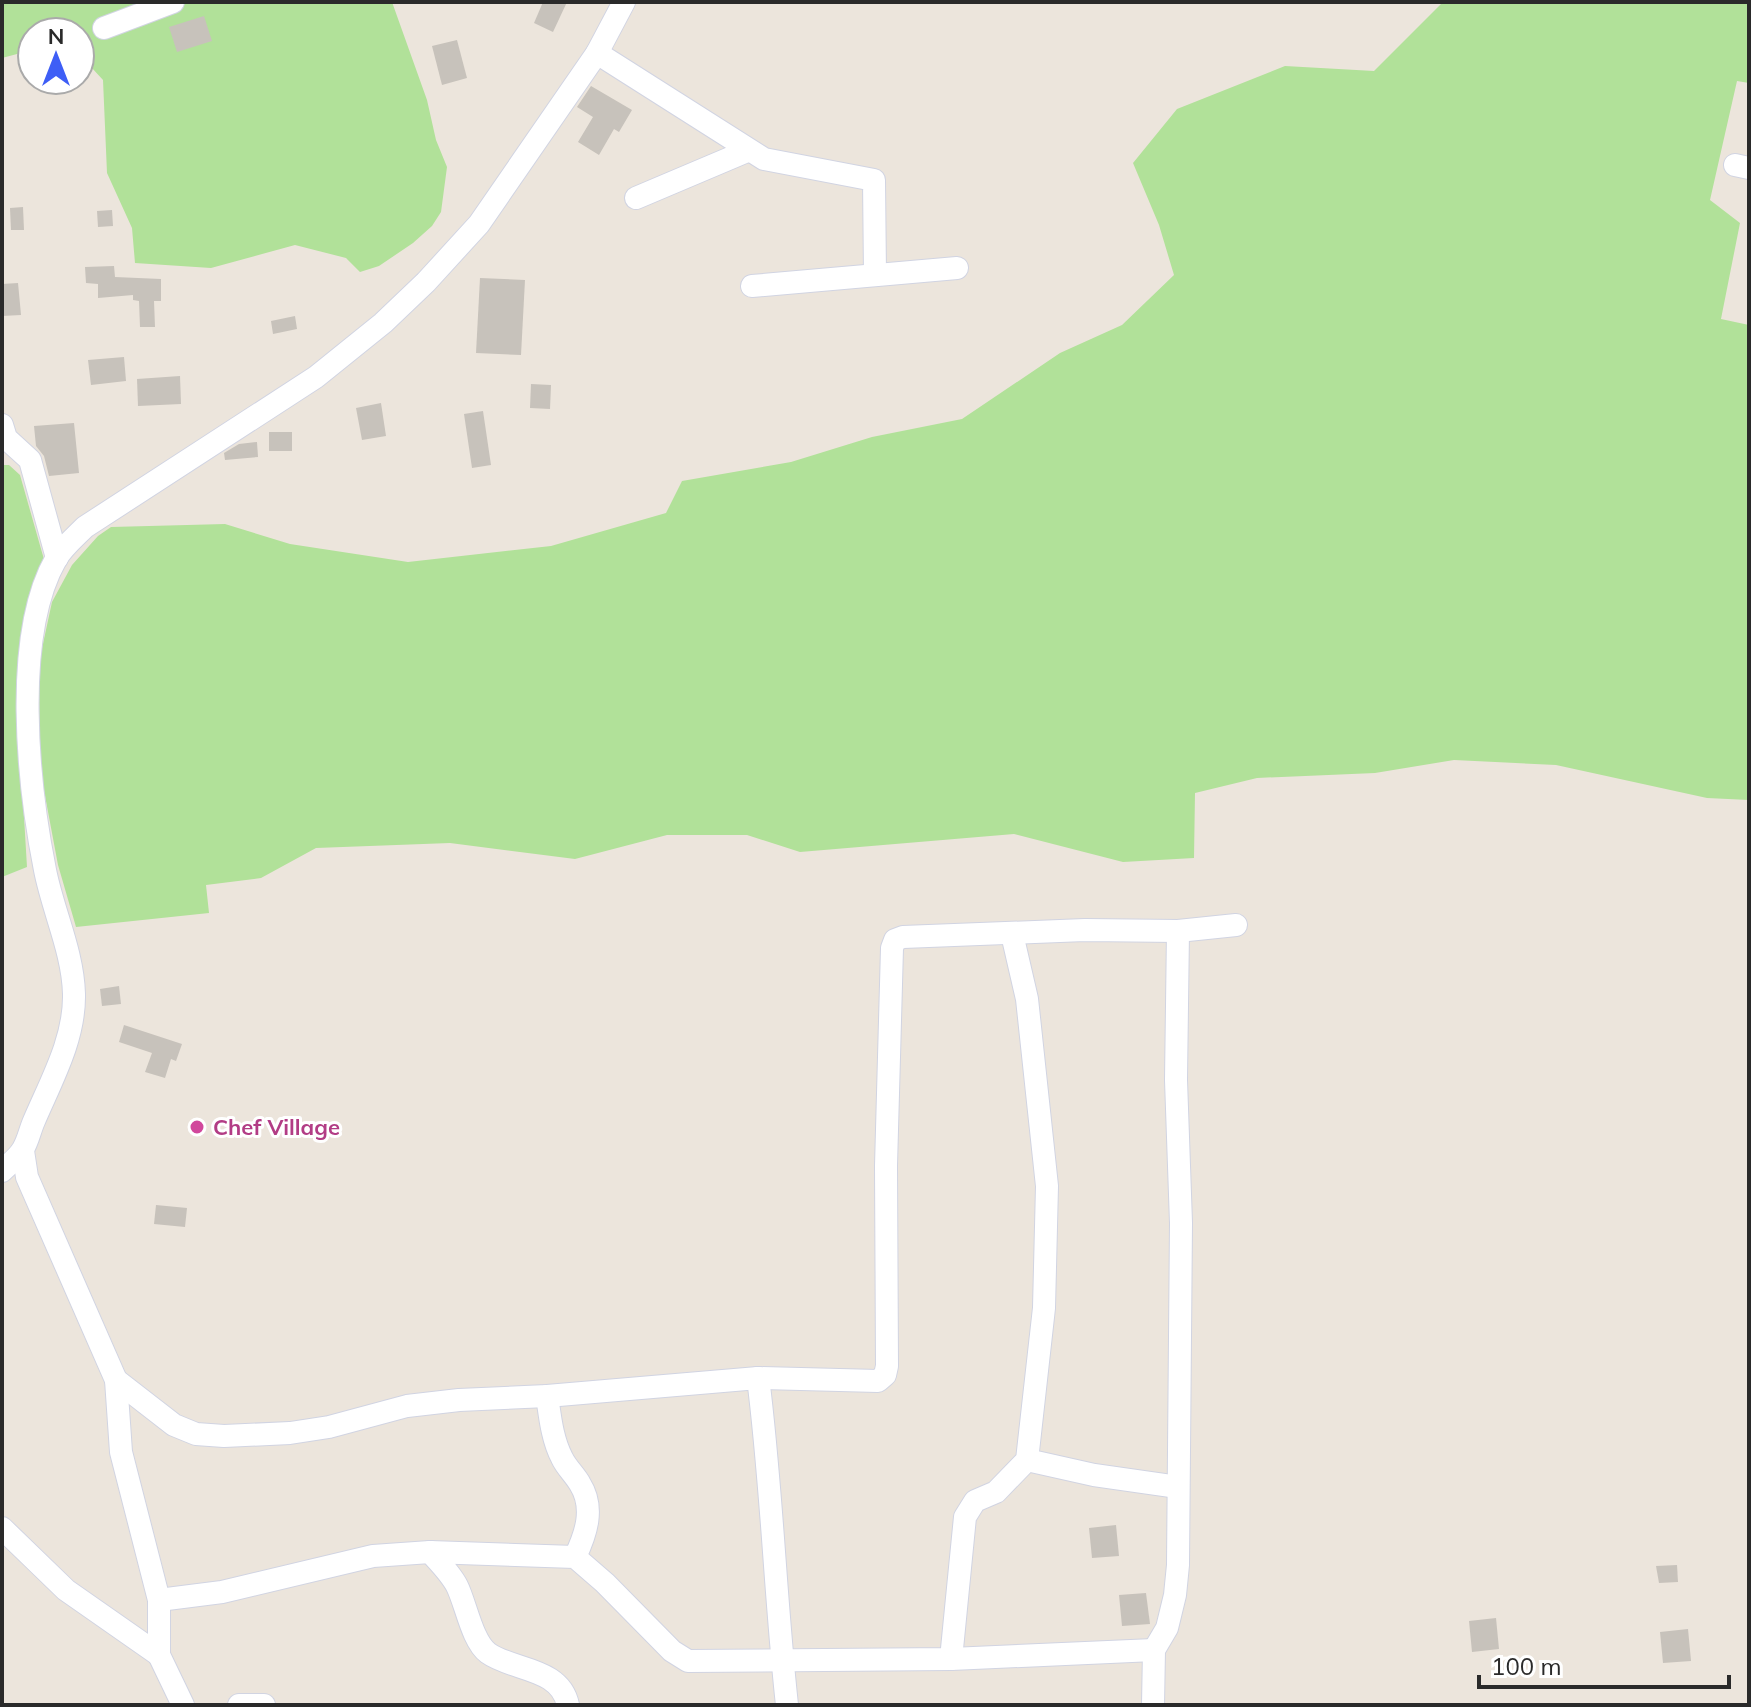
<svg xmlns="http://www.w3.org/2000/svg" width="1751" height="1707" font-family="Mulish,sans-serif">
<rect width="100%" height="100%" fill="#ece5dc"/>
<!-- green -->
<g fill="#b1e199">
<polygon points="2,2 392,2 427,100 436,140 447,167 441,212 432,226 413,243 379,266 360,272 346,258 295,245 211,268 135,263 132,228 107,173 103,80 80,55 80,32 32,32 32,50 2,58"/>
<polygon points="1443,2 1749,2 1749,83 1737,81 1710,200 1740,223 1721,319 1749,325 1749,800 1707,798 1556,765 1454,760 1375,773 1257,778 1195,793 1194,858 1123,862 1014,834 800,852 747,835 667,835 575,859 450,843 316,848 261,878 206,885 209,913 76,927 58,865 40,769 39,680 41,653 52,602 72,565 98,536 111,527 225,524 290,544 408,562 551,546 666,513 682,481 791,462 872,437 962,419 1060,353 1122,325 1174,275 1159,225 1133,163 1177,109 1285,66 1374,71"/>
<polygon points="2,465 9,465 20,475 45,563 18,716 27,867 2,877"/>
</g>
<!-- building -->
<g fill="#c7c2bb">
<polygon points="543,2 567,2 553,32 534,23"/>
<polygon points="204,16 212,41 177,52 169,27"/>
<polygon points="457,40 467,78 442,85 432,46"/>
<polygon points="591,86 632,110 619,132 614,129 599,155 578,142 593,117 577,107"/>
<polygon points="23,207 24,230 11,230 10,208"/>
<polygon points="112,210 113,226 98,227 97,211"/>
<polygon points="114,266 115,277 161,279 161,301 154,301 155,327 140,327 139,301 133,300 133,295 98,298 98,284 86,283 85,267"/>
<polygon points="480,278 525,280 521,355 476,353"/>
<polygon points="18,283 21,315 2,316 2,284"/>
<polygon points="295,316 297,329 273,334 271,321"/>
<polygon points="124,357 126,381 91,385 88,360"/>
<polygon points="180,376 181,404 138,406 137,379"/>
<polygon points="531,384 551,385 550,409 530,408"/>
<polygon points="381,403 386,436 362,440 356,408"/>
<polygon points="483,411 491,465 472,468 464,414"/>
<polygon points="74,423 79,473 49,476 44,456 36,446 34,426"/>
<rect x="269" y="432" width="23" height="19"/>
<polygon points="257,442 258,457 225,460 224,453 239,444"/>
<polygon points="119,986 121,1004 102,1006 100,989"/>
<polygon points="124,1025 182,1044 176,1061 171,1059 165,1078 145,1072 152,1053 119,1042"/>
<polygon points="156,1205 187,1208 185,1227 154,1224"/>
<polygon points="1116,1525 1119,1556 1092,1558 1089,1528"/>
<polygon points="1677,1565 1678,1582 1659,1583 1656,1566"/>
<polygon points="1146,1593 1150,1624 1122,1626 1119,1595"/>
<polygon points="1496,1618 1499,1649 1472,1652 1469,1621"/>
<polygon points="1688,1629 1691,1661 1663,1663 1660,1632"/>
</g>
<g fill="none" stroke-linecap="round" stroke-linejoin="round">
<!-- minor casing -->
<g stroke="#d1d4e2" stroke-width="24">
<g id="minor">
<polyline points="104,28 173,2"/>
<polyline points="597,53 764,159 874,180 875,275"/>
<polyline points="1735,165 1749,168"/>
<polyline points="636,198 747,151"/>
<polyline points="752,286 957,268"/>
<polyline points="2,425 6,438 30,460 57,558"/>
<polyline points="23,1151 27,1177 116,1380 121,1452 159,1600 159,1655 183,1705"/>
<path d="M2 1171C9 1164 19 1157 23 1149 28 1141 30 1130 34 1121 51 1081 75 1039 74 994 73 952 53 911 45 870 28 785 12 636 56 559 63 547 75 537 85 527L316 377 383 323 426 282 479 224 597 53 624 2"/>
<path d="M758 1378C772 1487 775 1596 787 1705"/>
<polyline points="116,1380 174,1425 196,1434 224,1436 290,1433 329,1427 407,1406 459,1400 547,1396 758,1378 878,1381 885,1375 887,1366 886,1166 892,948 895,940 903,937 1085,930 1178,931 1236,925"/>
<path d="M547 1396C550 1416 552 1439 562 1458 566 1467 575 1475 580 1484 595 1508 586 1534 575 1557"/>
<polyline points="1027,1460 1094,1475 1178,1487"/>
<polyline points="2,1528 66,1590 159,1655"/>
<path d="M430 1552C439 1562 451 1574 457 1586 466 1604 472 1641 488 1653 513 1671 560 1667 568 1705"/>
<polyline points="159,1600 222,1592 373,1556 430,1552 575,1557 605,1583 672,1651 688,1661 951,1659 1154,1650"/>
<polyline points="951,1659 965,1517 975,1501 996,1492 1027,1460 1044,1308 1047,1186 1027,999 1012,934"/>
<polyline points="239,1705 264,1705"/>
<polyline points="1153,1705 1154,1650 1167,1628 1175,1595 1178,1565 1181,1223 1176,1080 1178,931"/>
</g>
</g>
<!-- minor -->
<use href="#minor" stroke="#fff" stroke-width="22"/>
</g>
<!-- markers -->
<circle fill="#d1479c" stroke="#fff" stroke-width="3" cx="197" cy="1127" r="8"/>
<g text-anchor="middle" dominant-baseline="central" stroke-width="6" stroke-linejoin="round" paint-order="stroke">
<!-- hotel labels -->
<g font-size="22" font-weight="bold" fill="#b23c85" stroke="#fff" text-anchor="start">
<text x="213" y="1127">Chef Village</text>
</g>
</g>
<!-- border -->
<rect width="1751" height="1707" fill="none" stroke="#2a2a2a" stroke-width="8"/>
<!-- north arrow -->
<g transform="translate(56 56)"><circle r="38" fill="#ffffff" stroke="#aaaaaa" stroke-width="2"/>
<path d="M0-6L14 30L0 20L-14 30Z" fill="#3e5ef6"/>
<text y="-12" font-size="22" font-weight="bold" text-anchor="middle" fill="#2a2a2a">N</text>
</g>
<!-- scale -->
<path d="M1479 1675v12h250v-12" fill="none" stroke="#2a2a2a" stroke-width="4"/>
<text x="1491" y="1675" font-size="24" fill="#2a2a2a" stroke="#ffffff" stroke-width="6" paint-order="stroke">100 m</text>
</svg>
